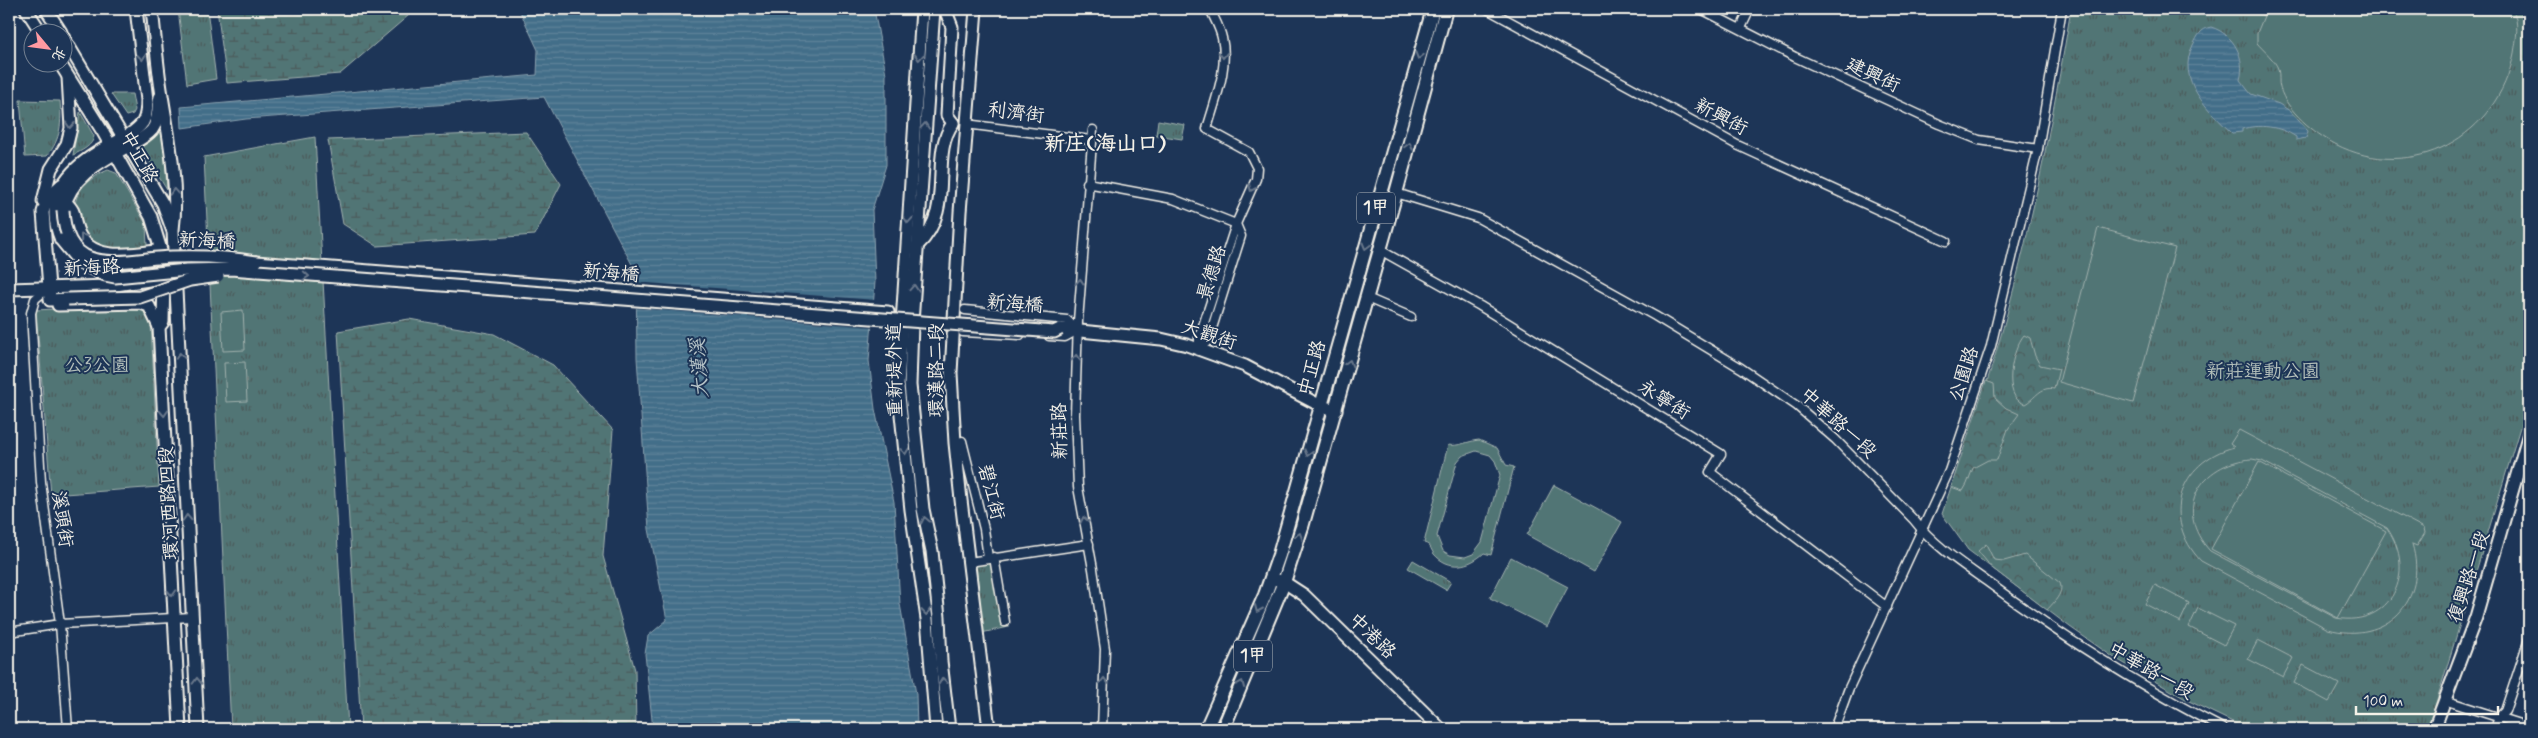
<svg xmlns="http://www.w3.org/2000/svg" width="2538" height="738" font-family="Mynerve,'LXGW WenKai TC',sans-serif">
<defs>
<pattern id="grass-tufts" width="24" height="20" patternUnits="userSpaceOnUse" patternTransform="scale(1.25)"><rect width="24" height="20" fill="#517475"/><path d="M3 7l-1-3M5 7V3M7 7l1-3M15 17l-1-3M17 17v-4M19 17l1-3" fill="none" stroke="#4d5c5b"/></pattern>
<pattern id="forest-crowns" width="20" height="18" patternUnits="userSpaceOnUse" patternTransform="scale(1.25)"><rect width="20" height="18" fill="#517475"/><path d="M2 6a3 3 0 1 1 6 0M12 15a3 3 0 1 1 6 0" fill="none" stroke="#4d5c5b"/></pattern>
<pattern id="wetland-marsh" width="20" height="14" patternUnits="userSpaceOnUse" patternTransform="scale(1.25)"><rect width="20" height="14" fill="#517475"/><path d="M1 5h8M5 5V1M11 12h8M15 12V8" fill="none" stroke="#4d5c5b"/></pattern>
<pattern id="water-rules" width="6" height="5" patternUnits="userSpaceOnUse" patternTransform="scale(1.25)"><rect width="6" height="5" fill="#436e89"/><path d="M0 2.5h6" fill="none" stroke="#5f839a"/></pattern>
</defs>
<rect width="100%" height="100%" fill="#1d3557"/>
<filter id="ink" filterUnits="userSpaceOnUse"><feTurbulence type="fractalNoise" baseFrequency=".02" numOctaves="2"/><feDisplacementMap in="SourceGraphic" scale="10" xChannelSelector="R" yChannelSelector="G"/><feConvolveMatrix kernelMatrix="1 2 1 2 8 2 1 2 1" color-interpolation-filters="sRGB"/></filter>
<g filter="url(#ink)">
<!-- grass -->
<g fill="url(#grass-tufts)" stroke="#a2b2ae">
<polygon points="178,9 207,9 216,79 187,84"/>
<path d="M2071 9H2529V367L2521 424 2428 729H2247L2189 701 2113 657 2070 627 1968 550 1942 514C1960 459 1981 404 1997 349 2030 237 2052 123 2071 9Z"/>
<polygon points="111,94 132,94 135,110 133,114 126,116"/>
<path d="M20 100 60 101C62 122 61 139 47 156L25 157Z"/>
<path d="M80 112 94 136C93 146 81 151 73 155Z"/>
<polygon points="1158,120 1185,125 1182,139 1156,135"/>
<polygon points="162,122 163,127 167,190 141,148 143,141"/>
<polygon points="315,137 348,729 231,729 204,157"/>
<path d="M108 170 116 173 146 224 147 246C133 251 104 254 91 243 87 240 85 234 82 230 65 201 81 181 108 170Z"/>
<polygon points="131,305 146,311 151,323 159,487 51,495 36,310"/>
<polygon points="993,560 1009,627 981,633 973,564"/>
<polygon points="1413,560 1451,582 1446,590 1408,568"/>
</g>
<!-- forest -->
<g fill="url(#forest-crowns)" stroke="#a2b2ae">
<path d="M2024 335 2030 338 2035 356 2040 365 2059 369 2054 389C2040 386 2036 398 2025 404 2001 398 2012 349 2024 335Z"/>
<polygon points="1986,381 1994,384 1995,398 2006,408 2019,414 2008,429 1997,460 1988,460 1973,468 1967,484 1963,491 1951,487"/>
<path d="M1986 544 1994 560 2004 561 2025 555 2060 583C2064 593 2054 602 2047 610L1992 568 1978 551Z"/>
</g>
<!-- wetland -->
<g fill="url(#wetland-marsh)" stroke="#a2b2ae">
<polygon points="217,9 416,9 340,74 227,83"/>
<polygon points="526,132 561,184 535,235 377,246 343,224 328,140"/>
<polygon points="409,319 494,334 553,365 613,430 603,556 635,670 636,729 361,729 338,331"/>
</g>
<!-- pitch -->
<g fill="#517475" stroke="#a2b2ae" fill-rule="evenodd">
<path d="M2249 9H2512C2520 21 2516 40 2514 53 2498 137 2412 184 2335 144 2314 133 2287 111 2280 88 2278 82 2280 75 2278 69 2276 61 2263 50 2257 43V33L2264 16Z"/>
<polygon points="2098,228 2175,248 2133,403 2059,382"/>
<polygon points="243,310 245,350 223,351 221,312"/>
<polygon points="245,362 247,401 226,402 224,363"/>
<path d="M2239 430 2424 528 2425 533 2417 546 2412 544C2429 601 2386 645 2328 629L2201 561C2161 519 2178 462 2234 447L2230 444ZM2252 459 2262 461 2387 528C2418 572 2391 628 2336 618L2210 551C2172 510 2200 463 2252 459Z"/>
<path d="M1479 440 1497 448 1506 465 1514 467 1491 555 1484 553C1469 567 1449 571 1434 554 1430 548 1431 545 1424 543L1448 445C1458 447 1468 441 1479 440ZM1476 451 1490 455 1495 461 1500 475 1482 542 1473 554 1465 557 1450 555 1443 551 1437 536 1457 462 1462 456Z"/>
<polygon points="2259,462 2386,531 2338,618 2211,549"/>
<polygon points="1554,485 1622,522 1594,572 1527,535"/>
<polygon points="1511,557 1568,587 1547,627 1490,598"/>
<polygon points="2155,585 2189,603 2180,622 2145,604"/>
<polygon points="2198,608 2234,626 2224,645 2189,627"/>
<polygon points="2258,640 2293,658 2283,677 2248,659"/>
<polygon points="2303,665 2339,684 2329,702 2294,683"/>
</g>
<!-- water -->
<g fill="url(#water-rules)" stroke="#8aa2af">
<polygon points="519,9 874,9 886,74 886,165 872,210 875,282 869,361 875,409 894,502 900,604 916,694 917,729 653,729 645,654 648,636 667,620 649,529 637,358 636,272 544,97 246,119 182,128 181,107 537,75 538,50"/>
<path d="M2211 27C2234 34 2246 58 2240 80L2251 94 2279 104 2290 111 2308 131 2306 138 2296 140V137C2280 126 2259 124 2242 129V132L2232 133C2209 111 2175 80 2193 45 2198 36 2200 29 2211 27Z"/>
</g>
<!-- pier -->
<polygon fill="#1d3557" points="634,282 876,300 874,327 634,308"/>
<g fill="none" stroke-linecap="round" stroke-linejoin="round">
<!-- street casing -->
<g stroke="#f4f1e8" stroke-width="11">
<g id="street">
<polyline points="1487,9 1737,145 1946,241"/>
<polyline points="1701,9 1795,57 1939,124 1979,140 2038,149"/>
<polyline points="1741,28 1750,9"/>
<polyline points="966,124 1091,140"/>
<polyline points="1093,130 1078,321 1075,415 1078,487 1093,569 1105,649 1102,729"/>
<polyline points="1087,183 1173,199 1236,224"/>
<path d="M1396 193 1478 218 1655 316 1741 368 1797 406 1835 439 1914 520C1933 545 1964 565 1989 583 2064 638 2141 687 2224 729"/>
<polyline points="1380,250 1480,306 1721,454 1710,472 1887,607"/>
<polyline points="48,288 35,299 31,313 41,482 60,624 68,729"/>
<polyline points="1367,298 1411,317"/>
<polyline points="965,310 1067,320 1077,330"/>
<polyline points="963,332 1020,335"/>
<polyline points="1049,336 1065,337 1076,331"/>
<path d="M1199 348V338L1214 292 1236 224 1256 179 1257 168 1249 152 1207 129C1215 100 1229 68 1222 38 1220 28 1214 18 1210 9"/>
<polyline points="1199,348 1208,341 1241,236 1236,224"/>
<polyline points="955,443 962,441 984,529 988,558"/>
<polyline points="994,557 1005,622"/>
<polyline points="969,562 1089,544"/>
<polyline points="9,632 60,624 192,617"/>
<polyline points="2444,700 2529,727"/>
<polyline points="1834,729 1849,688 1949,471 1991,346 2038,149 2062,9"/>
<polyline points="2495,729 2499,717 2505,711 2529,639"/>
</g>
</g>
<!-- secondary casing -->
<g stroke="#f4f1e8" stroke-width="15">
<g id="secondary">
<polyline points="26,9 41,32"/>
<polyline points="46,9 61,32"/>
<path d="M152 9C155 35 157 63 161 89 168 135 179 184 173 230L198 729"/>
<polyline points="922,9 898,386 911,510 927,619 936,729"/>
<polyline points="934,9 912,323 910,385 923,509 932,551 939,617 941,661 949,729"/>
<polyline points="945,9 952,27 947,115 953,123"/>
<polyline points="976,9 960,212 951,373 955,443 961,500 989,729"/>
<polyline points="62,35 163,204 172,229"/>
<polyline points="59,62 103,132 151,217 161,250 164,278 163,322 159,327 180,729"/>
<polyline points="61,185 48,197 43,212 50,300 68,299"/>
<polyline points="43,201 51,169 67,144 71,128 68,77"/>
<path d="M65 201C79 216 71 213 77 229 88 264 134 254 161 250"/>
<path d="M63 210C72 175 100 162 130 145 137 141 146 137 152 130 159 121 157 108 160 97"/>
<path d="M61 240C44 200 64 173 98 152 112 143 133 136 143 122 147 115 147 107 147 100L136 9"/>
<path d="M917 246C957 208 928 158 953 123"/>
<polyline points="256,262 888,312"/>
<polyline points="9,289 109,286 169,277"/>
<polyline points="58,305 140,303 149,306 159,327"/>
<polyline points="1060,329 1161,339 1187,345 1245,366 1321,406 1336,410"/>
<polyline points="1271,578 1284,582 1304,595 1441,729"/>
<polyline points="2434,729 2476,617 2529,433"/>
</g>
</g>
<!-- primary casing -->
<g stroke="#f4f1e8" stroke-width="16">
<g id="primary">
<polyline points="1206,729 1265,595 1279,555 1433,9"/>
<polyline points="1223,729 1284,582 1302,527 1396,193 1446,9"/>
</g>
</g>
<!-- street -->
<use href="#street" stroke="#1d3557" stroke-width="8"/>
<!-- secondary -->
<use href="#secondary" stroke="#1d3557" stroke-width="11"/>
<!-- primary -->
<use href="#primary" stroke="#1d3557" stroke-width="12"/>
<!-- secondary-bridge casing -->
<g stroke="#f4f1e8" stroke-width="15" stroke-linecap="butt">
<g id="secondary-bridge">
<path d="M63 210C66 282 128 258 172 257 201 256 228 257 256 262"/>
<polyline points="61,240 80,263 105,275 115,277 187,270 231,269 1054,332 1060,329"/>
<polyline points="68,299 140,297 190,280 218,276"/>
</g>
</g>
<!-- secondary-bridge -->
<use href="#secondary-bridge" stroke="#1d3557" stroke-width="11"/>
</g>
<!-- one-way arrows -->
<defs><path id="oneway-chevron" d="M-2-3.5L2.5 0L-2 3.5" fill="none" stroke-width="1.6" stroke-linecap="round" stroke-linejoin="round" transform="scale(1.25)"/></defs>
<g stroke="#68778a">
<use href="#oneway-chevron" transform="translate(1223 55) rotate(91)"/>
<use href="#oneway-chevron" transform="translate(1419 56) rotate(106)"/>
<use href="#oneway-chevron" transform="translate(142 57) rotate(83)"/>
<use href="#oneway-chevron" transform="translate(919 57) rotate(94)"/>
<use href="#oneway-chevron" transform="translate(70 125) rotate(94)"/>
<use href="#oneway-chevron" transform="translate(925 126) rotate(-86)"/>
<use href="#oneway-chevron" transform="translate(1409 146) rotate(-75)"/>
<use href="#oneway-chevron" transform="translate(1252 188) rotate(114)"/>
<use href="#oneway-chevron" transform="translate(174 192) rotate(-94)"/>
<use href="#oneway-chevron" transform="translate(908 220) rotate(94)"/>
<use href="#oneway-chevron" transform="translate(83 237) rotate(-129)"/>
<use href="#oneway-chevron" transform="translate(1366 246) rotate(105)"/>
<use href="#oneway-chevron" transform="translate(306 276) rotate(4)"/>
<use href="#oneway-chevron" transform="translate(1080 282) rotate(-86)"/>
<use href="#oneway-chevron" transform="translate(914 288) rotate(-86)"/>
<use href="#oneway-chevron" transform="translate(180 356) rotate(-94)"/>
<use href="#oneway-chevron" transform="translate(1076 358) rotate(-88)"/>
<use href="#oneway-chevron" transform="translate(1349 363) rotate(-74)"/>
<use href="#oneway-chevron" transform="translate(164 413) rotate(87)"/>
<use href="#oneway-chevron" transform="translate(905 451) rotate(84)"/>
<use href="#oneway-chevron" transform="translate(1308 453) rotate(106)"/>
<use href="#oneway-chevron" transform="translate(187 518) rotate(-93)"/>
<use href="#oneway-chevron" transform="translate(925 520) rotate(-102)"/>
<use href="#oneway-chevron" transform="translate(1084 520) rotate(-101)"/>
<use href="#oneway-chevron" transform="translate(1299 536) rotate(-72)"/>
<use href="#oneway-chevron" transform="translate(172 593) rotate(87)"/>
<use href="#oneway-chevron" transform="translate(1258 609) rotate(114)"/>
<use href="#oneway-chevron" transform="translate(926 612) rotate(84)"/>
<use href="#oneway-chevron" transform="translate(197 681) rotate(-91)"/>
<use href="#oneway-chevron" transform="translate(943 681) rotate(-96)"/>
<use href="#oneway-chevron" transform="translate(1104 681) rotate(-89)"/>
<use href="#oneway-chevron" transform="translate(1241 684) rotate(-67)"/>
</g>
</g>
<g text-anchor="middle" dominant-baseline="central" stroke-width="4" stroke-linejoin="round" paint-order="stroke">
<!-- shield labels -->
<g fill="#1d3557" stroke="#b4b9bc" stroke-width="1">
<rect x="1357" y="192.5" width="38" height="31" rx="4"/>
<rect x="1234" y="640.5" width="38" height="31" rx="4"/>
</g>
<g font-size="18" font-weight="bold" fill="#f4f1e8">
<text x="1376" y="208">1甲</text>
<text x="1253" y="656">1甲</text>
</g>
<!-- street labels -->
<g font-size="19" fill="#f4f1e8" stroke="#1d3557">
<text transform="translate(1873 75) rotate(25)">建興街</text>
<text transform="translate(1016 113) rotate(7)">利濟街</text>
<text transform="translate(1721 117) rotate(28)">新興街</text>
<text transform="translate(139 157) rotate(61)">中正路</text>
<text transform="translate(207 241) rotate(2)">新海橋</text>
<text transform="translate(92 268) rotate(-3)">新海路</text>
<text transform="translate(611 273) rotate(5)">新海橋</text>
<text transform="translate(1212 273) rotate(-73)">景德路</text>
<text transform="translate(1015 304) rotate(4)">新海橋</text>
<text transform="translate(1209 335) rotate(18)">大觀街</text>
<text transform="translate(1312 368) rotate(-74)">中正路</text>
<text transform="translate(895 370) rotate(-91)">重新堤外道</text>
<text transform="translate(936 370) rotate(-90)">環漢路二段</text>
<text transform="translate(1964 374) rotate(-72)">公園路</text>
<text transform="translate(1664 400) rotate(32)">永寧街</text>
<text transform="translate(1838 423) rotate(42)">中華路一段</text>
<text transform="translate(1060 431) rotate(-91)">新莊路</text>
<text transform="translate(991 492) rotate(76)">碧江街</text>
<text transform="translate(169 503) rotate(-93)">環河西路四段</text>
<text transform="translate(62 519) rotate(82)">溪頭街</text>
<text transform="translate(2469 577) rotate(-72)">復興路一段</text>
<text transform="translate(1372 636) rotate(44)">中港路</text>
<text transform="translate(2151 671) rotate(30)">中華路一段</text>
</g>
<!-- park labels -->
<g font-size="19" fill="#b3bfba" stroke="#1d3557">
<text x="97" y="365">公3公園</text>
<text x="2263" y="371">新莊運動公園</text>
</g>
<!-- water labels -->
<g font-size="20" font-style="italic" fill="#b6c3c7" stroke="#1d3557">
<text transform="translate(700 368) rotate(-94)">大漢溪</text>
</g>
<!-- quarter labels -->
<g font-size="21" font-weight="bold" fill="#f4f1e8" stroke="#1d3557">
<text x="1105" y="144">新庄(海山口)</text>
</g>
</g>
<!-- margin -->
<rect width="2538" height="738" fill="none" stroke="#1d3557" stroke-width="30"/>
<rect x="15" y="15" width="2508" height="708" fill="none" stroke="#f4f1e8" stroke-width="2" filter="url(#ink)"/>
<!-- north arrow -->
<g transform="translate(48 48) rotate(119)"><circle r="24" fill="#1d3557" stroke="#738091"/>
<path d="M0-4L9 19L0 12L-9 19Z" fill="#ff9aa2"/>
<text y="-8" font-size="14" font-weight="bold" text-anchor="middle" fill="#f4f1e8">北</text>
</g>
<!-- scale -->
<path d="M2356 706v8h142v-8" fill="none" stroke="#f4f1e8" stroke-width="2.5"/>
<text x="2363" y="706" font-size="15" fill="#f4f1e8" stroke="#1d3557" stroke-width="4" paint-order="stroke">100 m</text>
</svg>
